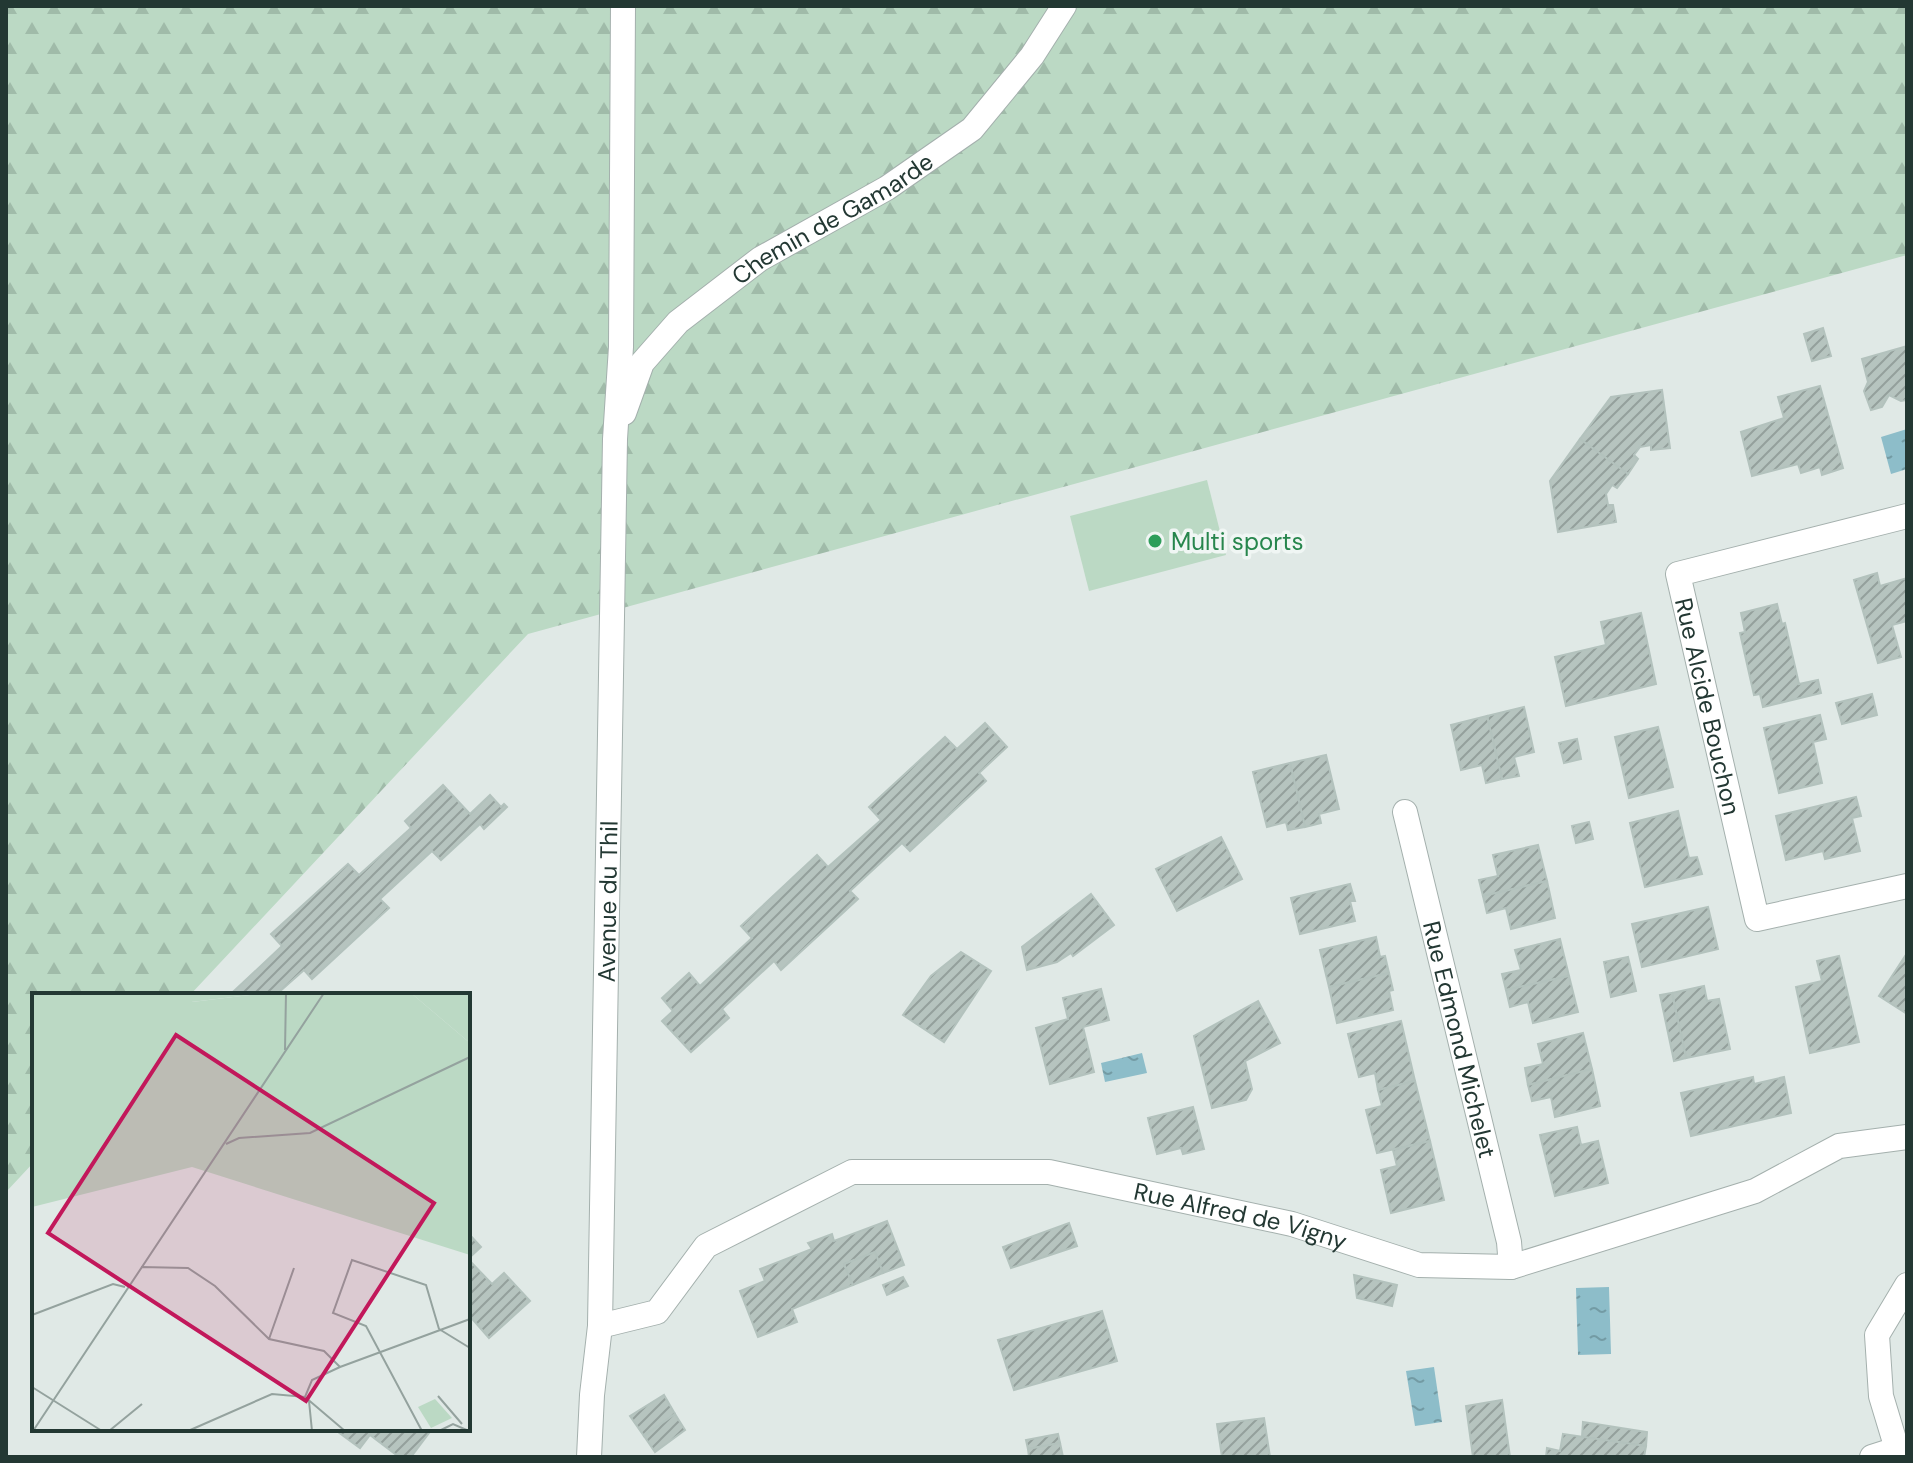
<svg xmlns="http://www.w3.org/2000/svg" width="1913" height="1463" font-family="'DM Sans',sans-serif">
<defs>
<pattern id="forest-firs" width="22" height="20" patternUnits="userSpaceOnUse" patternTransform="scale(2)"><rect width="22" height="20" fill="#bbd9c4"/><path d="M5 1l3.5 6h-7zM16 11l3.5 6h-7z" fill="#a0bba9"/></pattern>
<pattern id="water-ripples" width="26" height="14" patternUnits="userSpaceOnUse" patternTransform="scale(2)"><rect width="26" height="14" fill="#8dbdc9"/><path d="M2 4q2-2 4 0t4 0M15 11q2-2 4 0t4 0" fill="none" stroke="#739ba4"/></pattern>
<pattern id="building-hatch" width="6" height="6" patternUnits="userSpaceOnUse" patternTransform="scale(2)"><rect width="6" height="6" fill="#b6c4bf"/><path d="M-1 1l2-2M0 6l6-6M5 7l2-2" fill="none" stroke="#94a09c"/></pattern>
</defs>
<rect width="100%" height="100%" fill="#e0e9e6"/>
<!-- forest -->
<polygon fill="url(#forest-firs)" points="6,6 1907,6 1907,255 528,634 190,995 34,995 34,1162 6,1192"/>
<!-- pitch -->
<polygon fill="#bbd9c4" points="1207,480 1226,555 1089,591 1070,516"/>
<!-- water -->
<g fill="url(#water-ripples)">
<polygon points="1907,429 1907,469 1891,474 1881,437"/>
<polygon points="1142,1053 1147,1073 1105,1082 1101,1063"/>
<polygon points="1609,1287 1611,1354 1578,1355 1576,1288"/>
<polygon points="1434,1367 1442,1422 1415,1426 1406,1371"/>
</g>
<!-- building -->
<g fill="url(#building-hatch)" stroke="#b3c2bd" stroke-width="2">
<polygon points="1823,328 1831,356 1812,361 1804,334"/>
<polygon points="1907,346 1907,400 1901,401 1889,395 1882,407 1871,410 1864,391 1868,382 1862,359"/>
<polygon points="1820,386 1843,468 1822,475 1820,467 1801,473 1798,464 1752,476 1741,432 1784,418 1778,397"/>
<polygon points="1662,390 1670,448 1651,450 1651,445 1640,447 1634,455 1638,459 1628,474 1580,439 1611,397"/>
<polygon points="1580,439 1628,474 1617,488 1612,485 1606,494 1608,505 1613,505 1616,522 1558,532 1550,481"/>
<polygon points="1877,573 1880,586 1907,578 1907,621 1892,625 1901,657 1878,663 1854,580"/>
<polygon points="1777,604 1782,624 1785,623 1799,684 1818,680 1821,693 1763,707 1760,694 1754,695 1740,633 1745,632 1741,613"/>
<polygon points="1641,613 1656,684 1566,706 1555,657 1606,645 1601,622"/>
<polygon points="1872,694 1877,715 1842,724 1836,703"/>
<polygon points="1524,707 1534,752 1514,757 1519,776 1502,779 1487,716"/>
<polygon points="1820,715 1826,739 1813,742 1822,783 1779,793 1764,728"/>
<polygon points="1487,716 1502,779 1486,783 1482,765 1461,770 1451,725"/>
<polygon points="985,723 1007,747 979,773 986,781 910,851 902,843 850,891 858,899 781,970 774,961 722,1009 729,1018 691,1052 662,1021 673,1011 662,998 689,973 700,986 752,938 741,926 817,855 828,867 881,820 869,807 945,737 957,749"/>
<polygon points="1658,727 1673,787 1629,798 1615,737"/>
<polygon points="1577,739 1581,759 1564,763 1559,743"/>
<polygon points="1326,755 1339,809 1319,814 1321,823 1305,827 1290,763"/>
<polygon points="1290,763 1305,827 1288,830 1286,822 1267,827 1253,772"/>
<polygon points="443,785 470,814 490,795 501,807 504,804 507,807 484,829 480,824 441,860 432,851 380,899 389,908 312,979 304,970 278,993 280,995 235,995 233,992 282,946 271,934 348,864 359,875 411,828 405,821"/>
<polygon points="1856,797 1861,816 1852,818 1860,851 1825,859 1823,851 1786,860 1776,816"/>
<polygon points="1678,811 1689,858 1697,857 1702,874 1645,887 1630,823"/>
<polygon points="1589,822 1593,839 1576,843 1572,826"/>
<polygon points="1221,837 1242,879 1177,911 1156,869"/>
<polygon points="1538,845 1547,881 1483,896 1479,880 1498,876 1493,855"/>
<polygon points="1547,881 1555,918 1511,929 1506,908 1487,913 1483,896"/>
<polygon points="1350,884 1355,901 1350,901 1355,921 1300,934 1291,898"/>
<polygon points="1091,894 1114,925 1073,956 1071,953 1057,962 1027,970 1022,947"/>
<polygon points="1708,907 1718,949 1642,967 1632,924"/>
<polygon points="1376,937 1380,957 1385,956 1389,973 1329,987 1320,950"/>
<polygon points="1560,939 1569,976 1506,990 1502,974 1521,970 1515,950"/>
<polygon points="961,952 991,971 944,1042 903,1015 931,976"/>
<polygon points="1907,953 1907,1014 1879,996"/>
<polygon points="1839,956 1859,1042 1810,1053 1796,987 1822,981 1817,961"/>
<polygon points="1628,957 1636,991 1611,997 1604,962"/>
<polygon points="1389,973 1393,990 1389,991 1393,1010 1337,1023 1329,987"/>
<polygon points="1569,976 1578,1012 1533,1023 1528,1002 1510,1007 1506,990"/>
<polygon points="1704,986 1707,1001 1719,999 1730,1049 1686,1058 1672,993"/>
<polygon points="1101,989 1109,1020 1083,1027 1094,1072 1050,1084 1036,1028 1068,1019 1063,998"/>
<polygon points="1672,993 1686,1058 1674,1061 1660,995"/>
<polygon points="1258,1001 1280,1043 1245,1061 1252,1089 1246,1100 1212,1108 1194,1036"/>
<polygon points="1401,1021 1415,1081 1378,1090 1375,1073 1359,1077 1348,1034"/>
<polygon points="1583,1033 1592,1069 1528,1085 1525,1068 1543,1064 1538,1044"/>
<polygon points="1592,1069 1600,1106 1555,1117 1551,1097 1532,1101 1528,1085"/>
<polygon points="1753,1077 1754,1084 1784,1077 1791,1113 1691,1136 1681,1093"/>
<polygon points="1415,1081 1430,1141 1377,1153 1366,1110 1382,1106 1378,1090"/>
<polygon points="1193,1107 1204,1149 1183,1154 1181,1148 1157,1154 1148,1118"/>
<polygon points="1577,1127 1581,1145 1598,1141 1608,1183 1555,1196 1540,1135"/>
<polygon points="1430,1141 1444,1200 1391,1213 1381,1170 1397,1166 1393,1150"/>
<polygon points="887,1221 904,1265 883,1273 875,1252 844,1264 853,1285 792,1309 797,1322 758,1337 740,1291 765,1281 760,1269 812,1249 808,1243 832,1234 834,1241"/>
<polygon points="1069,1223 1077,1246 1011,1268 1003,1247"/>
<polygon points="468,1233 481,1247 468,1259 492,1284 504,1273 530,1301 489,1338 468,1314 468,1306 471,1303 468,1300"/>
<polygon points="875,1252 883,1273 853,1285 844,1264"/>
<polygon points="1354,1275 1397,1285 1392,1306 1357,1298"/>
<polygon points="903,1277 908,1286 887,1295 883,1285"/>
<polygon points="1102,1311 1117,1361 1014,1390 998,1340"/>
<polygon points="664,1395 675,1414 644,1436 630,1416"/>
<polygon points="1502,1400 1510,1457 1473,1457 1466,1406"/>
<polygon points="675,1414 685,1430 655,1452 644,1436"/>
<polygon points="1264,1418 1270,1457 1222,1457 1217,1424"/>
<polygon points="1583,1422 1647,1432 1646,1446 1582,1437"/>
<polygon points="334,1429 432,1429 411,1457 399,1457 370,1435 360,1448"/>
<polygon points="1058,1434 1060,1443 1028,1449 1026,1440"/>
<polygon points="1563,1434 1646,1446 1644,1457 1546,1457 1547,1448 1560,1451"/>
<polygon points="1060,1443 1063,1457 1029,1457 1028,1449"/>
</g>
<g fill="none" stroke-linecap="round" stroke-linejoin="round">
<!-- minor casing -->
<g stroke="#a4b0ad" stroke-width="26">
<g id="minor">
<path id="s1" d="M624 413 642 363 678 322 760 259 887 188 972 129 1032 56 1064 6"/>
<path id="s2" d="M1907 516 1678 574 1757 919 1907 886"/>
<path id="s3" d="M1405 812 1509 1242 1511 1267"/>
<path id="s4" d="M600 1326 657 1312 706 1246 852 1172H1049L1292 1224 1419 1265 1511 1267 1755 1191 1839 1146 1907 1137"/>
<path id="s5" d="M589 1457 592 1395 600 1326 615 439 621 347 623 6"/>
<polyline points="1872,1457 1897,1449 1881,1396 1877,1335 1907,1285"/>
</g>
</g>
<!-- minor -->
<use href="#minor" stroke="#fff" stroke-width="24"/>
</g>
<!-- markers -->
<circle fill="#2e9e5b" stroke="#f0f6f4" stroke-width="3" cx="1155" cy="541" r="8"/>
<g text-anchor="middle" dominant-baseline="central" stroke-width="7" stroke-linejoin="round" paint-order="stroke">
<!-- street labels -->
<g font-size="24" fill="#233833" stroke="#f0f6f4">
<text stroke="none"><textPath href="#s1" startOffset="294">Chemin de Gamarde</textPath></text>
<text stroke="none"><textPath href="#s2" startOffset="372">Rue Alcide Bouchon</textPath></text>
<text stroke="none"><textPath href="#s5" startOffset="556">Avenue du Thil</textPath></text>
<text stroke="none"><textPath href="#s3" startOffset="234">Rue Edmond Michelet</textPath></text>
<text stroke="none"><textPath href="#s4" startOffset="698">Rue Alfred de Vigny</textPath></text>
</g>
<!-- leisure labels -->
<g font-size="24" fill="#27864d" stroke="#f0f6f4" text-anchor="start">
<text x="1171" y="541">Multi sports</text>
</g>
</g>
<!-- overview -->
<g transform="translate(32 993)">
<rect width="438" height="438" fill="#e0e9e6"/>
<path d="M160 0H234L159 9ZM379 0H438V50Z" fill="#bbd9c4"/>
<path d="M0 0H160V9L234 0H379L438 50V262L160 174 0 214Z" fill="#bbd9c4"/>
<path d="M403 406 420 425 399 435 386 414Z" fill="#bbd9c4"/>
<path fill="none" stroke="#94a29e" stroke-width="2" d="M253 57 254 0M194 151 207 145 278 140 438 64M109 274 156 275 183 293 237 346 292 358 308 374M0 322 81 291 93 294M407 336 438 355M237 346 262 275M0 394 70 438M406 403 430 431M273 404 313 438M277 408 280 438M1 438 292 0M77 438 110 411M156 438 240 401 273 404 280 387 308 374 438 326M390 438 334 333 301 320 320 267 394 292 407 336M407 438 421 431 437 438"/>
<path fill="#c2185b" fill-opacity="0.15" stroke="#c2185b" stroke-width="4" d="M144 42 402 210 274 408 16 240Z"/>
<rect width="438" height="438" fill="none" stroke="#233833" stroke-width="4"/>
</g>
<!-- border -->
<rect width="1913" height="1463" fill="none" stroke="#233833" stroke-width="16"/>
</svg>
